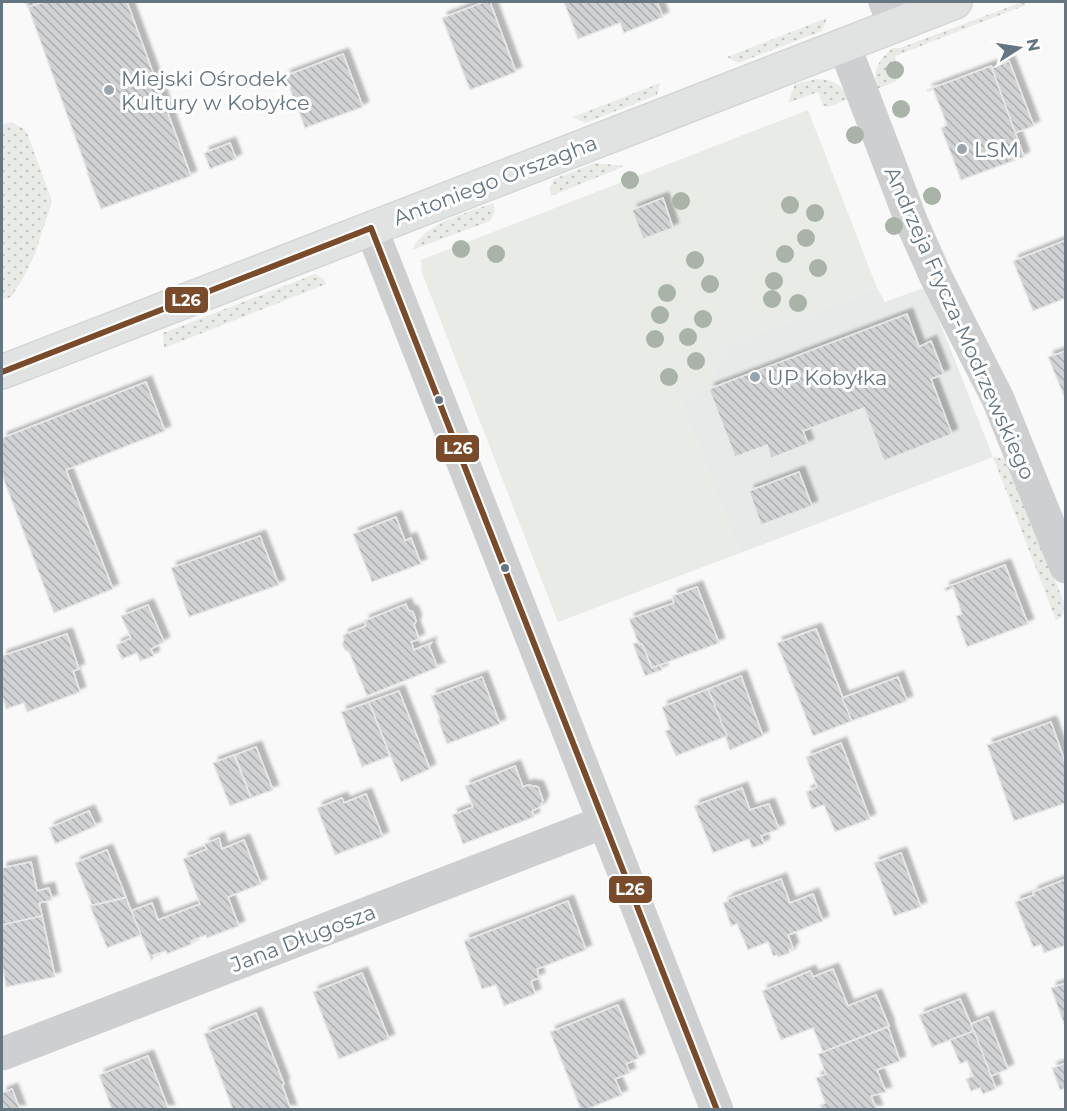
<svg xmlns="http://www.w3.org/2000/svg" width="1067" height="1111" font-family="Montserrat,sans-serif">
<defs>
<pattern id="grass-dots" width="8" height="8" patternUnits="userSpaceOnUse" patternTransform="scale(1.5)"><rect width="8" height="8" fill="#e8ebe6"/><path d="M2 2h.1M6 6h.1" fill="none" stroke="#c0c3c0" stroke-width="1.8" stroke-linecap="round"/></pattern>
<pattern id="building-back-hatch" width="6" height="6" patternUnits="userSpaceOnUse" patternTransform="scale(1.5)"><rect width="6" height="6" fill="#d0d2d3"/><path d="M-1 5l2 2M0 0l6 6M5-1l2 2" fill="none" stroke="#acafb1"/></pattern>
<filter id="shadow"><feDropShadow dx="5.5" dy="-5.5" stdDeviation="1.5" flood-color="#0004"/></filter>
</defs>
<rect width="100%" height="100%" fill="#f9f9f9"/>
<!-- built -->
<polygon fill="#e8e9e9" points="926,287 993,457 740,553 680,401 707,389 726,345 877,288 885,302"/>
<!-- grass -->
<g fill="url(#grass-dots)">
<path d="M1022 2H1024L1026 5 895 56 899 76 895 82 876 89C873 71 878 59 893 48H900Z"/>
<polygon points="827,18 822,31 738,63 727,57"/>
<path d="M816 79C831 79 843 84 848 99L828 107 823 105 818 92 788 103 795 84Z"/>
<polygon points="660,83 657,95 585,123 573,117"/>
<polygon points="11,122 24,129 28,135 52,201 35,254 22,280 11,297 2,300 2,125"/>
<polygon points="595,163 625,166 551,196 550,187 554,179"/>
<path d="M493 203 495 211 490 221 412 250C425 222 466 214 493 203Z"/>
<polygon points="315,274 324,279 326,284 164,348 163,333"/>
<polygon points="993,457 1007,459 1065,605 1062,617 1056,620"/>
</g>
<!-- park -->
<polygon fill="#e8ebe6" points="808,110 877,288 726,345 707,390 680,401 740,553 558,622 422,273 421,260"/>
<!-- building -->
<g fill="url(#building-back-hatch)" stroke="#e8e8e8" stroke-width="1.5" filter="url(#shadow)">
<polygon points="25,2 44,2 28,7"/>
<polygon points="44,2 127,2 191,176 101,209 87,173 88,173 28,7"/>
<polygon points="484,2 490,2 516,72 470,90 442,18"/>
<polygon points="564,2 657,2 663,17 624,33 620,23 578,39"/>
<polygon points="343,54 363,107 305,128 285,76"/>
<polygon points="1009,61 1034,126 1015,133 992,68"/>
<polygon points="991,66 1024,157 961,180 941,128 947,125 933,89 928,91 927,90"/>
<polygon points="230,143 236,159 210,169 204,153"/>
<polygon points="663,198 673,228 643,239 632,210"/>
<polygon points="1066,240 1066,298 1033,311 1013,261"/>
<polygon points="907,314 919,347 931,341 944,374 931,379 952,434 884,461 864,408 803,431 808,444 771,458 767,445 735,457 709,389"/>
<polygon points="1066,351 1066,401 1048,357"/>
<polygon points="146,382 165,431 66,470 113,589 54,613 2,475 2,438"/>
<polygon points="799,472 812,506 761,525 749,491"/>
<polygon points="396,517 405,541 411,538 421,564 372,582 353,534"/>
<polygon points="260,536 279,585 189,617 171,568"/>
<polygon points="1005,565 1028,624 967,647 956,616 962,614 953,588 946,591 944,588"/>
<polygon points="697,587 719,643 652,668 642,644 639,644 638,642 629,619 674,603 672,596"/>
<polygon points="406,604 408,610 413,612 416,621 414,625 419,639 411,642 414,650 431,643 429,646 437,666 439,667 367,696 349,652 345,650 342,644 344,640 343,635 366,626 364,621"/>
<polygon points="148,605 164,642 151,649 154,656 140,661 137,653 122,659 116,645 131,638 121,616"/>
<polygon points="816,629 852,721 813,736 777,643"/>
<polygon points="67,634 79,669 73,671 80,692 27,712 24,703 6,709 2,695 2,656"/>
<polygon points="638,642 639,644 642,644 652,668 660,665 662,670 645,676 633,644"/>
<polygon points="741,676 763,736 730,750 708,689"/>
<polygon points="482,677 500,724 447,744 438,720 440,720 431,696"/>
<polygon points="898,677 907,701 852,721 842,698"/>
<polygon points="708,689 727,736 676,756 665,731 670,729 662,707"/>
<polygon points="399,691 430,769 401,782 369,702"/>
<polygon points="369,702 390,756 362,767 341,712"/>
<polygon points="1051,722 1066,765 1066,803 1014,821 987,745"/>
<polygon points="841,743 870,819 835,832 824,805 812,809 806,792 817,787 806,757"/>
<polygon points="256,747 273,790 251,798 235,755"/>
<polygon points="234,755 251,798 230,806 213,763"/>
<polygon points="515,766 523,787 528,785 538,787 543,800 540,807 532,811 534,817 463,844 452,815 473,807 465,786"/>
<polygon points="742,788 750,810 769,804 779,829 761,836 764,844 752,848 749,839 713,853 694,806"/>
<polygon points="366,794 383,837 335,855 317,808 342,798 344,803"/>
<polygon points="89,811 96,826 55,844 49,828"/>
<polygon points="219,838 222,849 244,840 261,884 228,897 239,926 207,938 206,935 191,941 192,944 167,954 166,951 153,955 154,958 151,960 131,911 152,903 158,920 200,904 183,859 207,849 204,844"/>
<polygon points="107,850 126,897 92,905 75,863"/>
<polygon points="901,853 921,907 894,916 874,863"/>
<polygon points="31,862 37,891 49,888 52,900 39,903 42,916 2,925 2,868"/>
<polygon points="781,879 790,903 813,894 823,921 788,935 793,948 789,950 790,953 778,957 777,955 773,956 768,942 748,950 737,924 731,926 723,903 728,901 728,899"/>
<polygon points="1066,879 1066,945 1044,953 1041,945 1033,947 1015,902 1034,895 1033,892"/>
<polygon points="126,898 141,935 107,948 90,906"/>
<polygon points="568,901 586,950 537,969 539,978 531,981 535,994 504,1006 496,985 482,989 464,941"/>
<polygon points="42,916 55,977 6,987 2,964 2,925"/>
<polygon points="833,969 848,1006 876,995 889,1026 823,1052 813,1028 781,1040 762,991 810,971 813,977"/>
<polygon points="362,973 389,1039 339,1059 313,992"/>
<polygon points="1066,983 1066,1023 1064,1024 1051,988"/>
<polygon points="960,999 974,1031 932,1047 919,1015"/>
<polygon points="618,1005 639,1058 626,1064 630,1073 615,1079 622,1095 585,1110 581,1110 550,1032"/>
<polygon points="256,1013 284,1084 282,1085 291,1110 233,1110 204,1034"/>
<polygon points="988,1017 1008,1069 991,1076 971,1024"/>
<polygon points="888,1027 900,1061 877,1070 886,1092 871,1096 877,1110 822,1110 820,1105 825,1103 816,1078 826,1074 818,1054"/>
<polygon points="974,1031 996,1089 983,1094 980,1088 971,1091 966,1079 973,1076 967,1061 960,1064 950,1040"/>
<polygon points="148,1056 169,1110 112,1110 99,1075"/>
<polygon points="1066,1063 1066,1088 1060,1090 1052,1068"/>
<polygon points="12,1089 20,1110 2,1110 2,1093"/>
</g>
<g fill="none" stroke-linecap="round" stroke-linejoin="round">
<!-- secondary casing -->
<g stroke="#d5d6d7" stroke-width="36">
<polyline id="secondary" points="2,372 955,2"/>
</g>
<!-- street -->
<g stroke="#cecfd0" stroke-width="33">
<polyline points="885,2 894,25"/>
<polyline points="844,45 912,223 936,277 998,399 1066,567"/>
<polyline points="371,228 717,1110"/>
<polyline points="2,1054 604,822"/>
</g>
<!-- secondary -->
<use href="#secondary" stroke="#e1e2e2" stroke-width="33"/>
<!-- bus-1 casing -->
<g stroke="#fff" stroke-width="10">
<g id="bus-1">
<polyline points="371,228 717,1110"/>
<polyline points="2,372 371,228"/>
</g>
</g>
<!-- bus-1 -->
<use href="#bus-1" stroke="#7a4b2a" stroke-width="6"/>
</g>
<!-- trees -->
<g fill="#a9b3a7">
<circle cx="895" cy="70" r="9"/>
<circle cx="901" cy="109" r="9"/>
<circle cx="855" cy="135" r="9"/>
<circle cx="630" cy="180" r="9"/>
<circle cx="932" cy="196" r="9"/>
<circle cx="681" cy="201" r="9"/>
<circle cx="790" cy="205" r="9"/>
<circle cx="815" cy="213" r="9"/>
<circle cx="894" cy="226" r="9"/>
<circle cx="806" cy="238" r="9"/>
<circle cx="461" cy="249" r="9"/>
<circle cx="496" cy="254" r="9"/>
<circle cx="785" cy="254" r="9"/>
<circle cx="695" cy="260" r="9"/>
<circle cx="818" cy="268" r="9"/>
<circle cx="774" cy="281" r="9"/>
<circle cx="710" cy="284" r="9"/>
<circle cx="667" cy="293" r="9"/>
<circle cx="772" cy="299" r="9"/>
<circle cx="798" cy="303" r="9"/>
<circle cx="660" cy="315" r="9"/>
<circle cx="703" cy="319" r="9"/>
<circle cx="688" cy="337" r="9"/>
<circle cx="655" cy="339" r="9"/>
<circle cx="696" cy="361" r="9"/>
<circle cx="669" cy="377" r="9"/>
</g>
<!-- markers -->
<g fill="#99a4ac" stroke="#fff" stroke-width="2">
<circle cx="109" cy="90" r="6"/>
<circle cx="962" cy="149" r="6"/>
<circle cx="755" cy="377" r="6"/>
</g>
<g fill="#657683" stroke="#fff" stroke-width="2">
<circle cx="439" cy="400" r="5"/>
<circle cx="505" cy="568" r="5"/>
</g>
<g text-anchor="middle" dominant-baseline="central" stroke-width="6" stroke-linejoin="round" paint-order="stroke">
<!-- poi labels -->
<g font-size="21" fill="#657683" stroke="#fff" text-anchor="start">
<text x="121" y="78">Miejski Ośrodek<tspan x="121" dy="24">Kultury w Kobyłce</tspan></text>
<text x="974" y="149">LSM</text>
<text x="767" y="377">UP Kobyłka</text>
</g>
<!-- street labels -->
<g font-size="21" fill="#657683" stroke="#fff">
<text transform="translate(495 180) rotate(-21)">Antoniego Orszagha</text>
<text transform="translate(960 323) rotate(66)">Andrzeja Frycza-Modrzewskiego</text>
<text transform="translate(303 938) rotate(-21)">Jana Długosza</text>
</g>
</g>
<g stroke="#fff" stroke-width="2">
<rect x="164" y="286" width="45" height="28" rx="6" fill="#7a4b2a"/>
<rect x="435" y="434" width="45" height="29" rx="6" fill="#7a4b2a"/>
<rect x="608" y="875" width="45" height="29" rx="6" fill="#7a4b2a"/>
</g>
<g font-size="16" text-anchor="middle" font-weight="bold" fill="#fff">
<text x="186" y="306">L26</text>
<text x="458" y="454">L26</text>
<text x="630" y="895">L26</text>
</g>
<!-- border -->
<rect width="1067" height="1111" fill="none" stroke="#657683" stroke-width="6"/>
<!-- north arrow -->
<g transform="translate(1019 48) rotate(78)" stroke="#ffffff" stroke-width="4.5" paint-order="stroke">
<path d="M0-4.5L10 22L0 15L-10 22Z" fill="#657683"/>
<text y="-9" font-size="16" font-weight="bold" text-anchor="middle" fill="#657683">N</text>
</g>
</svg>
